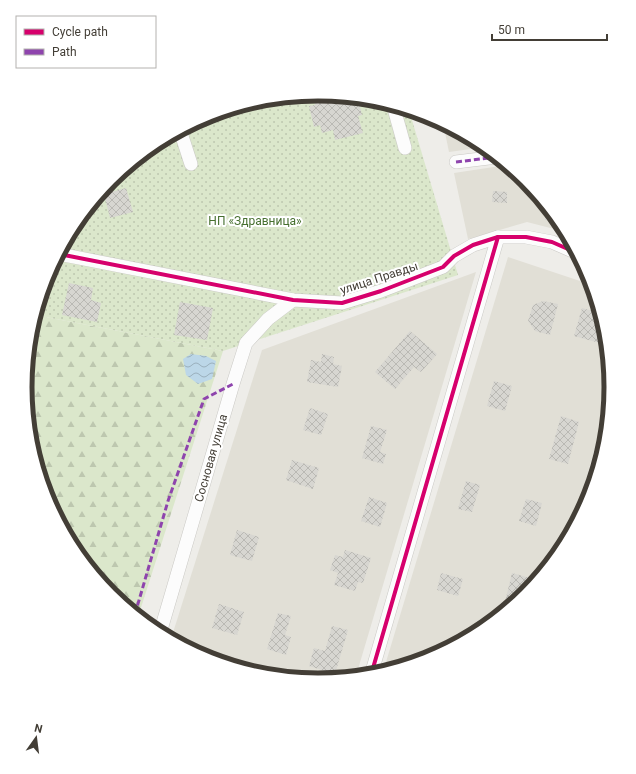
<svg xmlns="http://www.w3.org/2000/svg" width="636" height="774" font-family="Roboto,sans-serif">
<defs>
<pattern id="forest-firs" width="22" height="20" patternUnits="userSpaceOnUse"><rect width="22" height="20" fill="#dbe7cb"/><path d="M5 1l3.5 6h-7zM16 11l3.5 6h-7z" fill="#bdc7af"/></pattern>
<pattern id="park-dots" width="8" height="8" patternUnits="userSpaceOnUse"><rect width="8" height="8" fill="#dbe7cb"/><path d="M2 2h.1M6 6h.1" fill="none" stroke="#bdc7af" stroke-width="1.8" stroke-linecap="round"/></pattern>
<pattern id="water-waves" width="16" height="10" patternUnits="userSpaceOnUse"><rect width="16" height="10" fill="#bcd7e8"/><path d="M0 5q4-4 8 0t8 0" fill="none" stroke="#9ab0bd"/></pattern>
<pattern id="building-cross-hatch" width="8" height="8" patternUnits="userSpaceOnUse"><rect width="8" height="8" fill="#d7d6d1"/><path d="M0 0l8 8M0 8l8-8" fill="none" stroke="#bab9b4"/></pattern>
</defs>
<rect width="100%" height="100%" fill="#eeede9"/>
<!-- residential -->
<g fill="#e1dfd6">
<polygon points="443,123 481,144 485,147 449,152"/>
<polygon points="507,165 525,180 562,224 566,232 527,222 468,239 454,173"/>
<polygon points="508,257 592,285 605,330 611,387 611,391 571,533 561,550 525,594 481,631 430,658 383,672"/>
<polygon points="476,272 356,676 318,680 261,674 206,658 171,639 262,350"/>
</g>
<!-- forest -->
<polygon fill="url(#forest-firs)" points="35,315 223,351 138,617 111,594 74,550 47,499 31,444 25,387 31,330"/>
<!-- park -->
<polygon fill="url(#park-dots)" points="318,94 375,100 409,110 458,275 223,351 35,315 47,275 75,224 111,180 155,143 206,116 261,100"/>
<!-- water -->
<polygon fill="url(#water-waves)" points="191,354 206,356 216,361 212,379 198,384 186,375 183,359"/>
<!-- building -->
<g fill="url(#building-cross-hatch)">
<polygon points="318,94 358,98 362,115 358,116 363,133 335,140 333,130 322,133 320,125 314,127 309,106 315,105 313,95"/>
<polygon points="126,188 133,212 110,218 104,194"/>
<polygon points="493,191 507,192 507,203 492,202"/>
<polygon points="546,208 548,208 559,221 545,220"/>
<polygon points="69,283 93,288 91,300 101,303 97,322 62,315"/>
<polygon points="543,301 558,304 550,335 535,331 528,321 533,305"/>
<polygon points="180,302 213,308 207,340 174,335"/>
<polygon points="582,308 600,313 605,330 606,335 603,344 574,336"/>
<polygon points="410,331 437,354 421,372 414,367 395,389 375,372"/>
<polygon points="322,354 334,357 333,364 342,366 338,387 307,382 311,360 321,362"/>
<polygon points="494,381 512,386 505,411 487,406"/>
<polygon points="310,408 328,414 321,435 303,430"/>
<polygon points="561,416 579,422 568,464 549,459"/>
<polygon points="371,426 387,430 380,452 386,454 383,464 362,458"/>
<polygon points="292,460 319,468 313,489 286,480"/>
<polygon points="466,481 480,485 472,512 458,509"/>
<polygon points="369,497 387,503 380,527 361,521"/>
<polygon points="526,499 542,503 536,526 519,521"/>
<polygon points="237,530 259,537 252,561 230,555"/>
<polygon points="345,550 371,558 363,583 358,582 355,591 334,585 338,573 330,570 335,555 343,557"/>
<polygon points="441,573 463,579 458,596 437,590"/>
<polygon points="512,573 537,580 525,594 502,614"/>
<polygon points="219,604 244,612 237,635 212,628"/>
<polygon points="278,613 291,616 285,635 291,637 286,655 267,649"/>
<polygon points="332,626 348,630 335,674 309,666 314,648 325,651"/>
<polygon points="421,652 434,656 418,661"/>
</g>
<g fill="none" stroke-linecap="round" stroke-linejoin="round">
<!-- street casing -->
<g stroke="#cac9c5" stroke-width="14">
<g id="street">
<polyline points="393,105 405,148"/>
<polyline points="180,130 191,164"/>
<polyline points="456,162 497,157"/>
<polyline points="59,254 293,300 342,303 381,291 443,267 454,256 473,245 498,237 526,237 552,242 577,253"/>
<polyline points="160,633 233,384 246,343 268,319 293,300"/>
<polyline points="371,675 498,237"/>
</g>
</g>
<!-- street -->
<use href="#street" stroke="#fcfcfc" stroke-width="13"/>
<!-- quiet -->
<g stroke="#8e44ad" stroke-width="3" stroke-dasharray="6 3" stroke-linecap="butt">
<polyline points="456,162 497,157"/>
<polyline points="135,614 168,501 204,399 233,384"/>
<polyline points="185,647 286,677"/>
</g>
<!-- cycleway casing -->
<g stroke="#fff" stroke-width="6">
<g id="cycleway">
<polyline points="59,254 293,300 342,303 381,291 443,267 454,256 473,245 498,237 526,237 552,242 577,253"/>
<polyline points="371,675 498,237"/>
</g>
</g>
<!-- cycleway -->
<use href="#cycleway" stroke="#d6006c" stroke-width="4"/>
</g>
<g text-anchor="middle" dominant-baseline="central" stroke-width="4" stroke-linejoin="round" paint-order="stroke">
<!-- park labels -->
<g font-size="12" fill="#466f2f" stroke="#fff">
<text x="255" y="221">НП «Здравница»</text>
</g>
<!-- street labels -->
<g font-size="12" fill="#433e36" stroke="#fff">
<text transform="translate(379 278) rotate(-18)">улица Правды</text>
<text transform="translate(211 458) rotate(-74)">Сосновая улица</text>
</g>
</g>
<!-- crop -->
<path d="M0 0H636V774H0ZM32 387a286 286 0 1 1 572 0a286 286 0 1 1-572 0Z" fill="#fff" fill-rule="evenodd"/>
<path fill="none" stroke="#433e36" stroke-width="5" d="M32 387a286 286 0 1 1 572 0a286 286 0 1 1-572 0Z"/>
<!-- legend -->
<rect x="16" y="16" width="140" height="52" fill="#ffffff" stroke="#b4b2af"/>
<rect x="24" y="29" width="20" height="6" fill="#d6006c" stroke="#b4b2af"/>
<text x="52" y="36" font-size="12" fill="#433e36">Cycle path</text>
<rect x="24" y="49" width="20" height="6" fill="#8e44ad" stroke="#b4b2af"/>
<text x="52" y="56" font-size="12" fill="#433e36">Path</text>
<!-- north arrow -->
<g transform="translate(36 738) rotate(14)" stroke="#ffffff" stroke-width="3" paint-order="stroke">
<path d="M0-3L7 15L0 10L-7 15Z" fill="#433e36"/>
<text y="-6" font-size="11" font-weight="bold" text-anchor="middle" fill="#433e36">N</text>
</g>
<!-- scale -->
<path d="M492 34v6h115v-6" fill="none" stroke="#433e36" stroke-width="2"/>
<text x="498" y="34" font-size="12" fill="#433e36" stroke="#ffffff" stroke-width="3" paint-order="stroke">50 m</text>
</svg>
